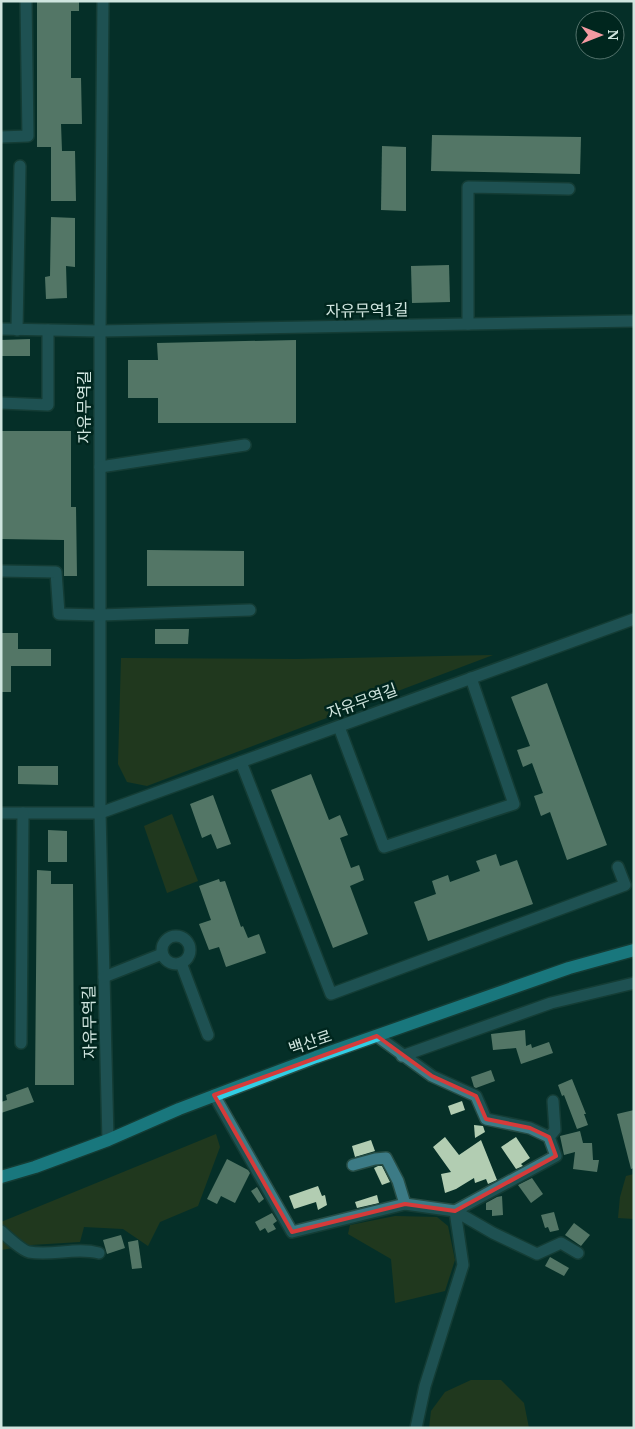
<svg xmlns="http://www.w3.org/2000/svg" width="635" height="1429" font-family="'Noto Serif','Noto Sans KR',serif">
<rect width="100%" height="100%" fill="#063028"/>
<!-- green -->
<g fill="#414313">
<polygon points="493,655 147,786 127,782 118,764 121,658 297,659"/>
<polygon points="172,814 198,881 167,893 144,826"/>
<polygon points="216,1134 220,1147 198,1206 160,1222 148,1246 123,1229 84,1227 80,1242 31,1245 1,1250 1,1222"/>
<polygon points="634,1174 634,1219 618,1218 620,1197 626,1176"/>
<polygon points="395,1216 437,1217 448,1226 455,1260 445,1291 395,1303 391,1259 348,1234 350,1225"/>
<polygon points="471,1380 501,1380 524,1403 529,1428 429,1428 431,1411 445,1392"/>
</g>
<!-- building -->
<g fill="#b2cdb2">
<polygon points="37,1 79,1 79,11 71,11 71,78 81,78 82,124 61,124 62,151 75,151 76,201 51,201 51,147 37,147"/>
<polygon points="432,135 581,137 580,174 431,171"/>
<polygon points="382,146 406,147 406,211 381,210"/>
<polygon points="51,217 75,218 75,267 66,266 67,298 46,299 45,277 50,276"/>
<polygon points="449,265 450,302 412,303 411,266"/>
<polygon points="30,339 30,356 1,356 1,340"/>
<polygon points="296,340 296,423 158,423 158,398 128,398 128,360 158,360 157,343"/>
<polygon points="1,431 71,431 71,507 76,507 77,576 64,576 64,540 1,539"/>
<polygon points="147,550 244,551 244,586 147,586"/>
<polygon points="155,629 189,629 188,644 155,644"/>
<polygon points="1,633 18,633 18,649 51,649 51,666 11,666 11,692 1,692"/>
<polygon points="547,683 607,845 567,860 550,812 541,816 534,796 543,793 532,763 523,767 517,750 530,746 511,697"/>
<polygon points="18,766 58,766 58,785 18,784"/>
<polygon points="311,774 329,820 340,815 348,835 340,838 351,868 359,865 364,880 350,886 368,934 333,948 271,790"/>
<polygon points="213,795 231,844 217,849 211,834 202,838 190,804"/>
<polygon points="48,830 67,831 67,862 48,862"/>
<polygon points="496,854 500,866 517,860 533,904 428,941 414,902 436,894 432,881 448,875 450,882 480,871 476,861"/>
<polygon points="37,870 51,871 51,884 73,884 74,1085 35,1085"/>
<polygon points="219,879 220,882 225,881 241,927 243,926 248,938 259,934 266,953 226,967 219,947 209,950 199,924 211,920 199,886"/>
<polygon points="525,1030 526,1046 531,1044 532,1048 549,1042 553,1053 521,1064 516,1048 493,1050 491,1034"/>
<polygon points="491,1070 495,1081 476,1088 474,1087 471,1077"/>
<polygon points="572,1079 586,1114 584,1114 588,1125 577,1129 564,1095 562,1096 558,1085"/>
<polygon points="28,1087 34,1102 1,1113 1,1102 7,1100 6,1095"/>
<polygon points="462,1101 465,1110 451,1115 448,1106"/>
<polygon points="634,1110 634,1168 631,1169 617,1114"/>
<polygon points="474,1125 483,1126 485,1132 475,1138"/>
<polygon points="580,1131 583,1143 592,1143 593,1160 599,1160 597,1172 573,1169 575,1152 564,1155 560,1136"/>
<polygon points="445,1137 459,1155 481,1140 497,1180 488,1184 486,1179 475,1183 474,1178 456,1189 445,1193 441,1174 451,1172 433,1147"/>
<polygon points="516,1137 530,1158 521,1164 523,1166 516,1169 501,1147"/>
<polygon points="371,1140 375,1151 355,1157 352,1146"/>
<polygon points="227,1159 248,1170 250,1173 235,1203 221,1196 217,1204 207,1199"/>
<polygon points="378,1166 382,1166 390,1182 382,1185 374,1168"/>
<polygon points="532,1178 543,1194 531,1203 518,1185"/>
<polygon points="318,1186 322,1196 325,1195 327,1205 318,1210 316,1202 294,1209 289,1196"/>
<polygon points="257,1187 264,1199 259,1203 251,1191"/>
<polygon points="377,1195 379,1203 357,1208 355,1202"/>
<polygon points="502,1196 503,1215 492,1216 492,1210 486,1210 486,1203 497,1197"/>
<polygon points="554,1212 559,1230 550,1232 548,1227 545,1228 541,1215"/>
<polygon points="272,1213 277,1221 273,1224 276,1229 268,1233 265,1228 260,1231 255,1222"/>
<polygon points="574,1223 590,1235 581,1246 565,1235"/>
<polygon points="121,1235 125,1248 107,1254 103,1240"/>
<polygon points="138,1240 142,1268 132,1269 128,1242"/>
<polygon points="550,1257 569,1268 564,1276 545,1266"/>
</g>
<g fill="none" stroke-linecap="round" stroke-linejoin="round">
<!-- minor casing -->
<g stroke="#264d45" stroke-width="14">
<g id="minor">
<polyline points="103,1 100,331 100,813 108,1140"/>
<polyline points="1,137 28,136 26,1"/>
<polyline points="468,324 468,187 569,189"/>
<polyline points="1,329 100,331 634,321"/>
<polyline points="17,330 20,166"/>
<polyline points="1,403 48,405 48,330"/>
<polyline points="100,467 245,445"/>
<polyline points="1,571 56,572 59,614 100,615 250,610"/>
<polyline points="339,727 384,847 514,804 471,678"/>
<polyline points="241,762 331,994 625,885 618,867"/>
<polyline points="1,813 100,813 634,619"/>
<circle cx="176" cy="950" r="14"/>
<polyline points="181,963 208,1035"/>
<polyline points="104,977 162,954"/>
<polyline points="377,1036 432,1076 476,1096 486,1119 530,1128 549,1137 556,1156 455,1211 463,1265 425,1386 416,1428"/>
<polyline points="21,1043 23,813"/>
<polyline points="402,1056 551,1003 634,983"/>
<polyline points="214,1095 292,1232 405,1204 455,1211 493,1233 537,1254 561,1243 578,1253"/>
<polyline points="549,1137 555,1130 553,1101"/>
<polyline points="353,1165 375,1159 386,1158 398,1181 405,1204"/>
<path d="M1 1231C6 1236 23 1251 29 1252 53 1256 76 1247 99 1253"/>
</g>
</g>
<!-- major casing -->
<g stroke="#264d45" stroke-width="15">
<polyline id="major" points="1,1177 35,1167 108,1140 179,1109 316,1057 569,968 634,950"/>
</g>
<!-- minor -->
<use href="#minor" stroke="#3c7b86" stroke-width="11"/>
<!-- major -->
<use href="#major" stroke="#32cee5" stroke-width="12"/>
</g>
<!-- marked area -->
<path d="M0 0H635V1429H0ZM377 1036 432 1076 476 1096 486 1119 530 1128 549 1137 556 1156 455 1211 405 1204 292 1232 214 1095Z" fill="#063028" fill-opacity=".55" fill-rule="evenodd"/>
<path fill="none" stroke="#d53b3a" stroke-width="4" stroke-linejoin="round" d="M377 1036 432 1076 476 1096 486 1119 530 1128 549 1137 556 1156 455 1211 405 1204 292 1232 214 1095Z"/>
<g text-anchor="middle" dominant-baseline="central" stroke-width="5" stroke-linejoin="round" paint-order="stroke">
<!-- street labels -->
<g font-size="16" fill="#d0e5df" stroke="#00261e">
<text transform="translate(367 310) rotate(-1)">자유무역1길</text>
<text transform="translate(84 407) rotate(-90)">자유무역길</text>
<text transform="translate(362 701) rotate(-20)">자유무역길</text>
<text transform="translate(89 1022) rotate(-91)">자유무역길</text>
<text transform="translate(310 1042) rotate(-19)">백산로</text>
</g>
</g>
<!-- border -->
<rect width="635" height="1429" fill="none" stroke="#d0e5df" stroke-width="5"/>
<!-- north arrow -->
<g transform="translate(600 35) rotate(90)"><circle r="24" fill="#00261e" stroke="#53726b"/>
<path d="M0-4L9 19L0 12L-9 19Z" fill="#f49aa2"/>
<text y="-8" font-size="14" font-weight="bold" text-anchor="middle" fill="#d0e5df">N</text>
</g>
</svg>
